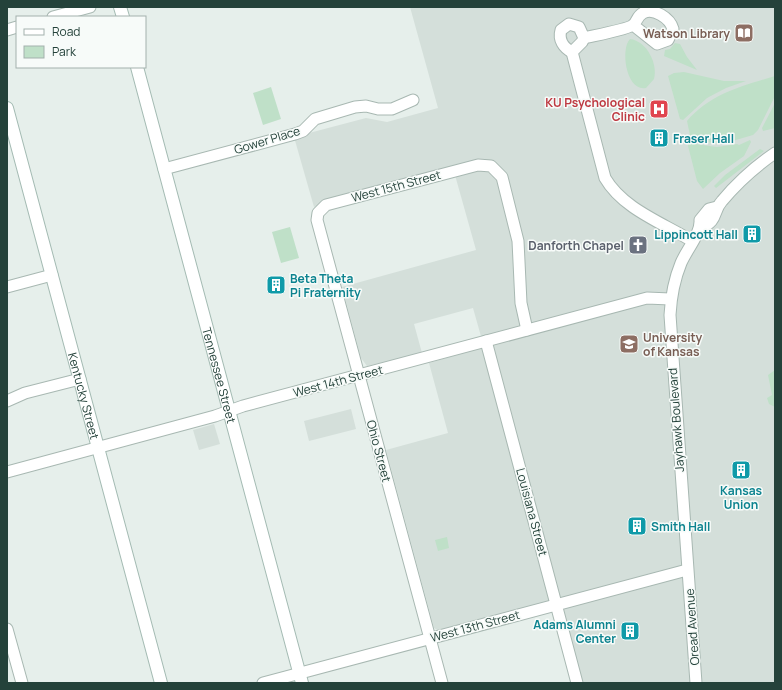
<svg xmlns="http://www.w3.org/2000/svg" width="782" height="690" font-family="Manrope,sans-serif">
<rect width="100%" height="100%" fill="#e6efeb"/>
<!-- built -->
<g fill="#d4dfda">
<polygon points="410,7 775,7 775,683 583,683 560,598 439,631 434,628 386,450 448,433 429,363 484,347 473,308 414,324 422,353 367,366 361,358 342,287 476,250 453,168 332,200 314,207 294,137 366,118 387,122 438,108"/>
<polygon points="351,409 356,429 309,441 304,421"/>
<polygon points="214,424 220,444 199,450 193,430"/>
</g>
<!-- green -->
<g fill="#bfe0c8">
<path d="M630 39C647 41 658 64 654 79L646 88C626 92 620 49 630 39Z"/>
<polygon points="675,43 680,44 687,57 697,70 664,56 665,50 670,49"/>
<polygon points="684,72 724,81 746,81 726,88 707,98 683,120 680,119 668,76 674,73"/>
<path d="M775 76V96L758 130 753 135 722 144 691 140 687 121C710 94 742 86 775 76Z"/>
<polygon points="271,87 281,119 263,125 253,93"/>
<polygon points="775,103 775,128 763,131 762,128"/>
<polygon points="750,140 751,142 744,156 720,173 703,189 697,181 688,146 688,143 717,147 737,144 739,145"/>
<polygon points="760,149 764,151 716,188 714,186 725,175"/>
<polygon points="290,227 299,258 281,263 272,232"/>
<polygon points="775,370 775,407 769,404 767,398 772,395 768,375"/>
<polygon points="447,537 449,548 438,551 435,540"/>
</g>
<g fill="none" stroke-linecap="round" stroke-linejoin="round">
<!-- street casing -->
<g stroke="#a8b8b2" stroke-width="13">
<g id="street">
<polyline points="53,17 90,7"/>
<path d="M569 24 579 27 584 38 582 42 572 52C564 48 558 40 561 30Z"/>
<polyline points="7,30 17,27"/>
<path d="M584 38C592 36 629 29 633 25 637 22 637 16 643 13 653 7 670 18 673 29L668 40 657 44 633 25"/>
<path d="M572 52 605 178C623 209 663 223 692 241"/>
<polyline points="164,169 295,134 303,131 315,119 355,107 366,106 378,109 392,109 413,100"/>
<path d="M700 228C719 221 712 212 722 201 737 183 756 166 775 153"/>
<polyline points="7,287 52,275"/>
<polyline points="486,341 577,683"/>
<polyline points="7,401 25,393 80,379"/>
<polyline points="7,472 215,416 243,406 647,298 670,299"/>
<polyline points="7,629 22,683"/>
<polyline points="263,683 687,570"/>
<polyline points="442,683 317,220 318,213 326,205 478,165 491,166 502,177 518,241 521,303 527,330"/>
<path d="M696 683 670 315C671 297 674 280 681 263 687 249 701 234 700 220L709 209 717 207"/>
</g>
</g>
<!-- secondary casing -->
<g stroke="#a4bbb3" stroke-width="14">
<g id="secondary">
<polyline points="120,7 123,17"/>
<path id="s1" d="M137 67 302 683"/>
<path id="s2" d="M7 108 161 683"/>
</g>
</g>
<!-- street -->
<use href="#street" stroke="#fff" stroke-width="11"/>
<!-- secondary -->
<use href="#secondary" stroke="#fff" stroke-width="12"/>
</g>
<!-- icons -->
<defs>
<g id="library-square" transform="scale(1)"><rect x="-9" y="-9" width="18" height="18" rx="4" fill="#8d6e63" stroke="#f7fbf9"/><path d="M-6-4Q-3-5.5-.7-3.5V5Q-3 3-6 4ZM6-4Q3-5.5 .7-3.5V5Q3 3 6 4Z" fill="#fff"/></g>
<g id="hospital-square" transform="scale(1)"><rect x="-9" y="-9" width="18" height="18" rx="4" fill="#e0444e" stroke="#f7fbf9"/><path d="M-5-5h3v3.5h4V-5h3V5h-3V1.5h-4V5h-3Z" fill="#fff"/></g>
<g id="building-square" transform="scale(1)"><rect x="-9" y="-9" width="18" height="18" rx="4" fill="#0f9aa8" stroke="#f7fbf9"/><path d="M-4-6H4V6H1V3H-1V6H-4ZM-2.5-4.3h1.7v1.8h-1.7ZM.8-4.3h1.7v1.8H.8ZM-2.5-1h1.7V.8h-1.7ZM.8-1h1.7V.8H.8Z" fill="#fff"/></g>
<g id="church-square" transform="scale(1)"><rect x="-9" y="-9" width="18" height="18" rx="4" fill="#6b7280" stroke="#f7fbf9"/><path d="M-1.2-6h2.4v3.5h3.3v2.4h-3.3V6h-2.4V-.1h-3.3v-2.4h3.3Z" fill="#fff"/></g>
<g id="university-square" transform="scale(1)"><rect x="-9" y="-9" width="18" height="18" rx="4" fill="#8d6e63" stroke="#f7fbf9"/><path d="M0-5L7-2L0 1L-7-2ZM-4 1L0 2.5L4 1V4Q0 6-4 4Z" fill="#fff"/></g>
</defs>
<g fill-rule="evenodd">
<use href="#library-square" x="744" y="33"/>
<use href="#hospital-square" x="659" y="109"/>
<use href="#building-square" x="659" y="138"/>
<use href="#building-square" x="752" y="234"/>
<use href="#church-square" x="638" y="245"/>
<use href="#building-square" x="276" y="285"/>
<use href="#university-square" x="629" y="344"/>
<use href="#building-square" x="741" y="470"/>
<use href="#building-square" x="637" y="526"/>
<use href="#building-square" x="630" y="631"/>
</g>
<g text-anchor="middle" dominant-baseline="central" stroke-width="3" stroke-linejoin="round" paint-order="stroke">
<!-- education labels -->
<g font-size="12" font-weight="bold" fill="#785e54" stroke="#f7fbf9" text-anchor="end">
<text x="730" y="33">Watson Library</text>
<text x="643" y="337" text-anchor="start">University<tspan x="643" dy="14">of Kansas</tspan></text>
</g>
<!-- health labels -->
<g font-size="12" font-weight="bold" fill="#be3a42" stroke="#f7fbf9" text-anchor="end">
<text x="645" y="102">KU Psychological<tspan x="645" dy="14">Clinic</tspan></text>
</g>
<!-- culture labels -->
<g font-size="12" font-weight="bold" fill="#0d838f" stroke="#f7fbf9" text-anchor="start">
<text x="673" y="138">Fraser Hall</text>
<text x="738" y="234" text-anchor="end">Lippincott Hall</text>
<text x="290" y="278">Beta Theta<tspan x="290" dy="14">Pi Fraternity</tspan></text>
<text x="741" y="490" text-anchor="middle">Kansas<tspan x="741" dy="14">Union</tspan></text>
<text x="651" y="526">Smith Hall</text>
<text x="616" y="624" text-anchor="end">Adams Alumni<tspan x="616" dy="14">Center</tspan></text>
</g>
<!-- street labels -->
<g font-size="12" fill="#24423a" stroke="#f7fbf9">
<text transform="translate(267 140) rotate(-17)">Gower Place</text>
<text transform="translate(396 186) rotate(-15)">West 15th Street</text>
<text stroke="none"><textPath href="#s1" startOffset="319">Tennessee Street</textPath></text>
<text transform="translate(338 381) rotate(-15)">West 14th Street</text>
<text stroke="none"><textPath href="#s2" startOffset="298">Kentucky Street</textPath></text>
<text transform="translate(676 420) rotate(-94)">Jayhawk Boulevard</text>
<text transform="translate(379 451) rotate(75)">Ohio Street</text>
<text transform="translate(532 512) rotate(75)">Louisiana Street</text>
<text transform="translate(475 626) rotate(-15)">West 13th Street</text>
<text transform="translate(692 627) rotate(-94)">Oread Avenue</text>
</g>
<!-- worship labels -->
<g font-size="12" font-weight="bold" fill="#5b616d" stroke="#f7fbf9" text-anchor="end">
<text x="624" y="245">Danforth Chapel</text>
</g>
</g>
<!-- border -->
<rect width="782" height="690" fill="none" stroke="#24423a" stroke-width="16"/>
<!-- legend -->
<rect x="16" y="16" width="130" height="52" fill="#f7fbf9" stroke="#a3b1ad"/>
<rect x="24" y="29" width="20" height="6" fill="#ffffff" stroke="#a3b1ad"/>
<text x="52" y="36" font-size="12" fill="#24423a">Road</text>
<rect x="24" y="46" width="20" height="12" fill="#bfe0c8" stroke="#a3b1ad"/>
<text x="52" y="56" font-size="12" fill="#24423a">Park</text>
</svg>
